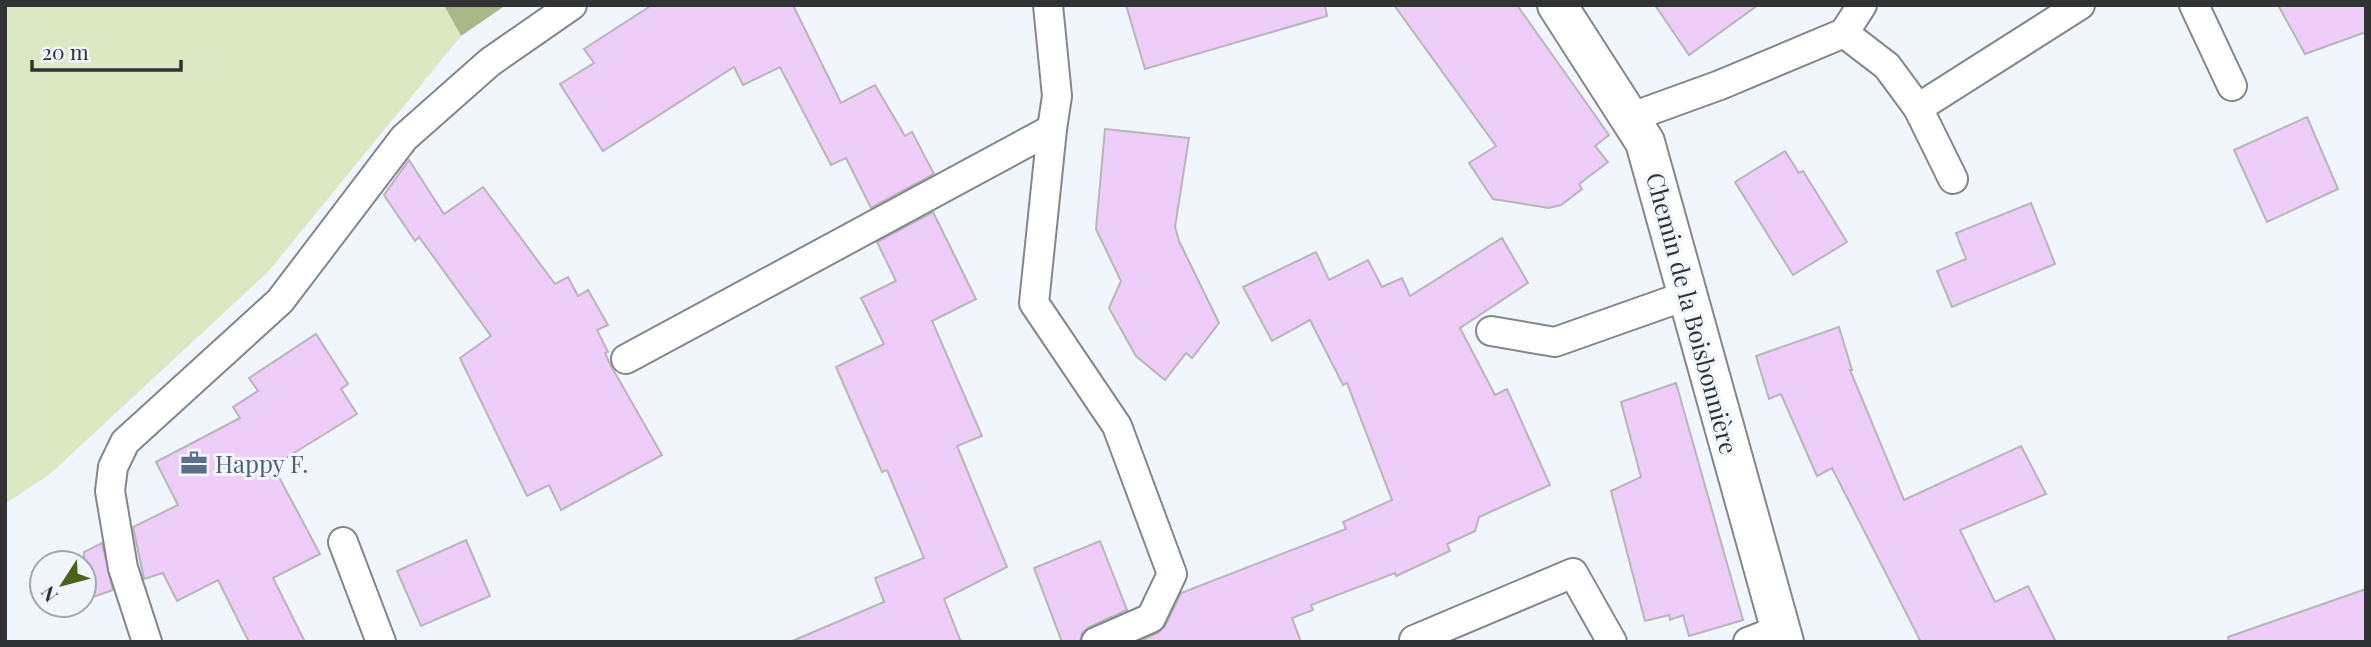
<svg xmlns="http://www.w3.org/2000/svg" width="2371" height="647" font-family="'Playfair Display',serif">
<rect width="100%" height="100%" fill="#f0f6fb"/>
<!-- green -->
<polygon fill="#dbe8c2" points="5,5 444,5 461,36 268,272 50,474 5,504"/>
<!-- forest -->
<polygon fill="#a8b889" points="444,5 506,5 461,36"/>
<!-- building -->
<g fill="#eecef8" stroke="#b9b5ba" stroke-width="2">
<polygon points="652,5 793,5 841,103 875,85 905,136 912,132 934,174 871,208 846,158 831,165 780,67 743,85 734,67 603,151 560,84 594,63 584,49"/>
<polygon points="1126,5 1325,5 1327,16 1145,69"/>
<polygon points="1394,5 1517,5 1609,135 1595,146 1608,162 1579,184 1582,189 1561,205 1549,208 1493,199 1469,163 1496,146"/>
<polygon points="1655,5 1758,5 1689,55"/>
<polygon points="2278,5 2366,5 2366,32 2305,54"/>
<polygon points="2307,117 2338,189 2267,222 2234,150"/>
<polygon points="1105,129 1189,138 1175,227 1179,241 1219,323 1192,358 1186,353 1165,380 1136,356 1109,308 1121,281 1096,229"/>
<polygon points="1785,151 1799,173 1803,171 1847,242 1793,275 1735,182"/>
<polygon points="409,160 444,214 483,187 555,284 568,277 578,296 588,290 608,325 597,330 608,352 605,353 611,366 662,455 561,510 549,485 527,496 460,358 491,336 419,237 415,241 384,195"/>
<polygon points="2031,203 2055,264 1952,307 1937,271 1966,259 1956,233"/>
<polygon points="933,212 976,299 932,321 982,436 957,446 1007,567 944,599 961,642 790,642 884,602 875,578 924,558 887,470 882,472 836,367 884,344 861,298 896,281 877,242"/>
<polygon points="1502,238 1528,283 1460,328 1495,395 1507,389 1550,485 1479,517 1475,531 1447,544 1450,551 1396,576 1395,573 1311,605 1313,610 1292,618 1301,642 1138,642 1158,633 1165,626 1181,593 1346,529 1343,522 1392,500 1347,383 1343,385 1310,320 1272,341 1243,287 1316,252 1329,280 1368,260 1382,287 1402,278 1410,296"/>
<polygon points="1839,327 1852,370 1850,370 1904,500 2021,446 2046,494 1960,530 1995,602 2028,586 2056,642 1916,642 1920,640 1832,468 1817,476 1781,394 1769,399 1756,356"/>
<polygon points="316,334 348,384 341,389 357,414 273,466 320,554 273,578 305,642 249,642 218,580 177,601 163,573 144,579 133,527 178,505 156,462 240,418 233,407 258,391 249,378"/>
<polygon points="1676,383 1743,620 1689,636 1683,615 1670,620 1669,615 1645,621 1611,491 1641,477 1621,402"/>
<polygon points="466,540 490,596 421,626 397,571"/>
<polygon points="1100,541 1127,610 1089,627 1082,633 1080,642 1062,642 1034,568"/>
<polygon points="102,543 113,590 84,600 84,552"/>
<polygon points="2366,589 2366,642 2229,642 2228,637"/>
</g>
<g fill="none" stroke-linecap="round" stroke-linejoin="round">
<!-- lane casing -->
<g stroke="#83878c" stroke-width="32">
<g id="lane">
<polyline points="1048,5 1057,96 1052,129 1034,303 1117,426 1172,574 1151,618 1096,642"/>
<polyline points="2194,5 2232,86"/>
<polyline points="1844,33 1887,66 1918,108 2080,5"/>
<polyline points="1918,108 1953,179"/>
<polyline points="1629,118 1720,85 1844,33 1862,5"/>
<polyline points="1491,331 1555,342 1688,295"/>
<polyline points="626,359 1052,129"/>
<polyline points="343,542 381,642"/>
<polyline points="1414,640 1573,573 1612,642"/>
<polyline points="147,642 123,568 110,491 113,467 125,442 280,301 404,138 490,62 572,5"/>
<polyline points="1748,642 1781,629"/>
</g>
</g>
<!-- street casing -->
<g stroke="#83878c" stroke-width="42">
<polyline id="street" points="1557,5 1645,142 1784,642"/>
</g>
<!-- lane -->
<use href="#lane" stroke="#fff" stroke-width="28"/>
<!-- street -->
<use href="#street" stroke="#fff" stroke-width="38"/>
</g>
<!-- icons -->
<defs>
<g id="office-bare" transform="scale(2.1)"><path d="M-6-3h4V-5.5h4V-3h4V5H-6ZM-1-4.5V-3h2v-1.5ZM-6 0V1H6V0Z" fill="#5c6f8a" stroke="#f0f6fb" stroke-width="2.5" paint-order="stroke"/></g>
</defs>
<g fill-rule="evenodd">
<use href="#office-bare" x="194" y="463"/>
</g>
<g text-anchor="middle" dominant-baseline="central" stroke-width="6" stroke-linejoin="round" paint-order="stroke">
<!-- street labels -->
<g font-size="24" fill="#303234" stroke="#f0f6fb">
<text transform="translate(1693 313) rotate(75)">Chemin de la Boisbonnière</text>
</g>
<!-- service labels -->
<g font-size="24" fill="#4e5e75" stroke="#f0f6fb" text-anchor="start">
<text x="215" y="463">Happy F.</text>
</g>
</g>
<!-- border -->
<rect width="2371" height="647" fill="none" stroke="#303234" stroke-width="14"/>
<!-- north arrow -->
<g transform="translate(63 584) rotate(234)"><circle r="33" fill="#f0f6fb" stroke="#a3a8ab" stroke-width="2"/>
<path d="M0-5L12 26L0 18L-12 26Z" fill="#476418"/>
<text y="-10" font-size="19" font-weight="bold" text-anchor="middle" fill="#303234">N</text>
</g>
<!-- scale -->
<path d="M32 60v10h149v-10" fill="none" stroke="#303234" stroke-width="3.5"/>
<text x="42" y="60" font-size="21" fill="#303234" stroke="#f0f6fb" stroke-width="5" paint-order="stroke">20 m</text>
</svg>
